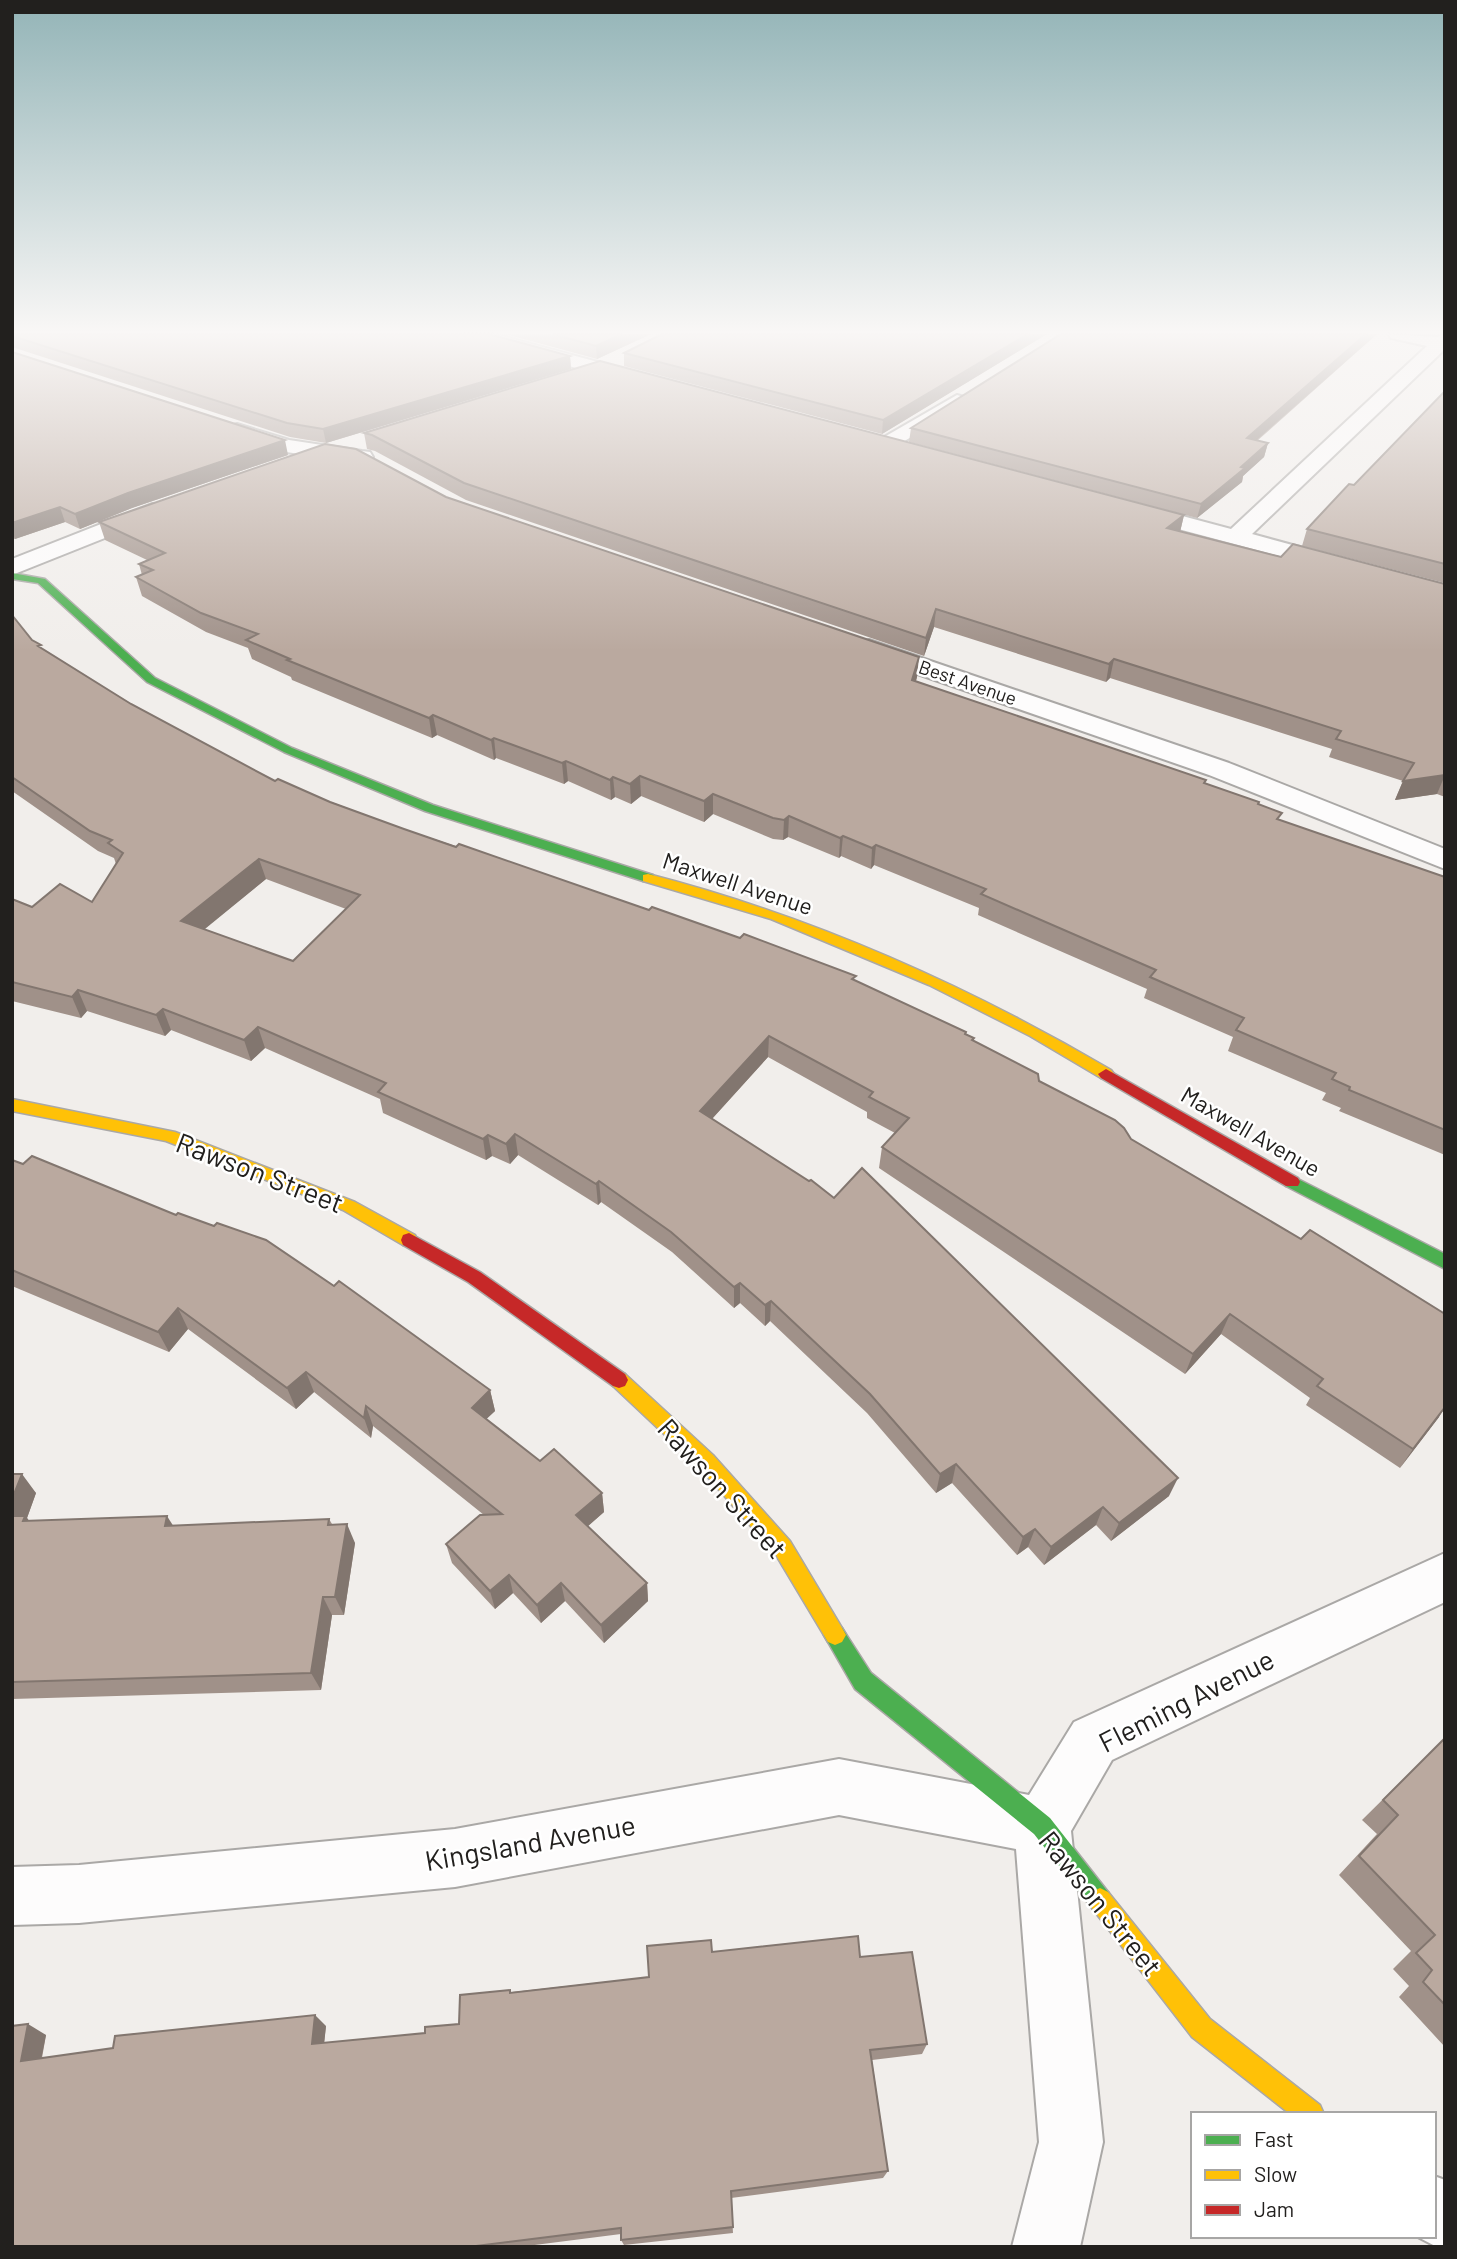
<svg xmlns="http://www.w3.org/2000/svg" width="1457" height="2259" font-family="Barlow,sans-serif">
<rect width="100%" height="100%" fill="#f1eeeb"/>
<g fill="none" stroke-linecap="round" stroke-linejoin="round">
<!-- street casing -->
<g stroke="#aaa8a6" stroke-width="4">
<g id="street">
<polygon points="463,334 494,334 646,375 649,379 639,385 466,338"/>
<polygon points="1388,334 1437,337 1445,334 1445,349 1252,534 1344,559 1348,564 1344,569 1336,571 1328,569 1122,514 1119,509 1122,504 1130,502 1231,529 1427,346 1391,338"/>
<polygon points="957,395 964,397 967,401 964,405 893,448 879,448 876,444 879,440"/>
<polygon points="237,424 289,440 362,451 370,452 373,457 370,462 362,463 286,452 230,434 227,430 230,426"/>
<polygon points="152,504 160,506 163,511 160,516 12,575 12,559"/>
<polygon points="869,640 1229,763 1445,849 1445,869 1209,775 860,654 856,648 860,642"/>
<polygon points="1445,1553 1445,1602 1112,1760 1071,1831 1103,2142 1080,2247 1012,2247 1039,2142 1016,1849 839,1815 455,1887 79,1923 12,1925 12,1867 79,1865 455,1829 839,1759 1029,1795 1074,1722"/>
<polygon points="1434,2176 1445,2180 1445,2247 1437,2247 1416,2236 1434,2236"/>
</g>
</g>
<!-- fast casing -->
<g stroke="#aaa8a6" stroke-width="3">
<g id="fast">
<polygon points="12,573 45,579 155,678 292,748 433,805 653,875 655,878 653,881 643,881 425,811 284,752 147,682 38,583 12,579"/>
<polygon points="1292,1176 1445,1254 1445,1269 1286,1186 1284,1182 1286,1178"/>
<polygon points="835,1625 842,1628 871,1673 1050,1818 1108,1892 1112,1900 1108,1908 1100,1912 1092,1908 1034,1834 855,1689 824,1635 828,1628"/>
</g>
</g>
<!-- slow casing -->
<g stroke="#aaa8a6" stroke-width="3">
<g id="slow">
<path d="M648 874C811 916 966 985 1111 1070L1114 1074 1111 1078H1101L1030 1036 929 985 771 919 643 881V875Z"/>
<polygon points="12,1099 175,1132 355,1202 415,1235 417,1240 415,1245 403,1245 343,1210 166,1141 12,1111"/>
<polygon points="619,1372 625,1374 713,1455 790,1541 842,1628 846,1635 842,1642 835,1645 828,1642 776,1555 699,1467 613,1386 610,1380 613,1374"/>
<polygon points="1100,1888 1108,1892 1210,2019 1320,2105 1324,2114 1290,2114 1192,2037 1092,1908 1088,1900 1092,1892"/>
</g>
</g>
<!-- jam casing -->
<g stroke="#aaa8a6" stroke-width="3">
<g id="jam">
<polygon points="1106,1069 1298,1178 1300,1182 1298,1186 1286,1186 1101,1078 1098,1074"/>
<polygon points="409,1233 480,1272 625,1374 628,1380 625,1386 619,1388 613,1386 468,1282 403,1245 401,1240 403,1235"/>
</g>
</g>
<!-- street -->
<use href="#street" fill="#fdfcfc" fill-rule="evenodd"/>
<!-- fast -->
<use href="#fast" fill="#4caf50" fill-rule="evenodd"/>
<!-- slow -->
<use href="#slow" fill="#ffc107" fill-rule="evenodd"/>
<!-- jam -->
<use href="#jam" fill="#c62828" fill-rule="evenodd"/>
</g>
<!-- wall -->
<g fill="#a09189" fill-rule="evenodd">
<polygon points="12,334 570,356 571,369 326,443 290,437 12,347"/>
<polygon points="505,334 651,334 597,359"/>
<polygon points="662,334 1047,334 882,434 624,366 624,353"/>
<polygon points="1061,334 1377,334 1257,441 1268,443 1264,457 1243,476 1242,482 1197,518 909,442 911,428"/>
<polygon points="12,352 288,455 132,508 80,529 65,522 15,539 12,538"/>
<polygon points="1445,391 1445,583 1302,546 1307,529 1354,485"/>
<polygon points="364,433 1184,515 1180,532 1281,557 1445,584 1445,797 1437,794 1395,800 1403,781 1329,757 1332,749 1110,678 1106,682 934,627 924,656 466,500 375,451 367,449"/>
<polygon points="446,497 917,677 916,681 1205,783 1259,804 1280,820 1445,877 1445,1155 1339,1111 1341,1108 1322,1100 1326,1093 1228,1051 1233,1037 1144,998 1147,989 978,915 979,908 874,865 871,869 841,856 839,858 788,837 783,840 773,839 713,814 704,822 641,796 631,804 615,797 611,800 568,781 564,784 496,758 494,760 437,735 432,738 292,680 291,677 252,659 248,648 206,632 142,596 136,577 142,575 139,564 147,560 105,540 99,522"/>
<path d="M12 615 32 640 42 649 131 704 275 781 404 829 649 910 855 981 966 1032V1034L974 1038V1041L1131 1139 1439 1417 1400 1468 1306 1405 1310 1398 1221 1334 1185 1374 879 1168 882 1147 895 1133 867 1118V1112L768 1057 712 1119 1169 1496 1111 1541 1096 1525 1044 1565 1028 1547 1017 1555 952 1483 936 1493 867 1413 770 1321 765 1326 740 1303 734 1308 672 1252 601 1202 598 1205 518 1155 510 1164 492 1156 486 1160 383 1113 380 1099 265 1048 251 1061 171 1030 165 1036 87 1011 81 1018 12 1001V899L32 907 92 902 116 864 114 858 98 851 12 791ZM266 879 346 909 293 961 204 929Z"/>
<polygon points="12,1160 490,1390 495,1411 486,1419 540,1461 602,1493 604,1512 588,1526 647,1583 648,1601 604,1643 565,1601 541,1623 513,1593 495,1609 452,1563 446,1544 484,1515 373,1426 371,1438 314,1392 296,1409 188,1329 169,1352 12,1286"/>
<polygon points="12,1474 36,1493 27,1518 29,1521 174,1526 329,1519 332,1524 355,1543 344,1615 332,1615 321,1690 12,1699"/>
<polygon points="1445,1738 1445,2047 1399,1997 1409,1986 1393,1969 1411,1951 1339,1875 1377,1834 1362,1820"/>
<polygon points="712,1952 860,1957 927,2044 922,2054 872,2060 888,2171 883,2178 731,2198 733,2233 624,2245 621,2240 621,2234 519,2247 12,2247 12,2026 46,2035 42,2058 326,2026 324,2043 425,2033 459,2024 512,1992 649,1977"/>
</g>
<!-- shaded-wall -->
<g fill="#82766f">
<polygon points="622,334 651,334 597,359 596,346"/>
<polygon points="1028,334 1047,334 882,434 883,420"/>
<polygon points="1366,334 1377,334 1243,452 1247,438"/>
<polygon points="570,356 571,369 326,443 323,429"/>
<polygon points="285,440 288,455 132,508 80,529 75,514 128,493"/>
<polygon points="1268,443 1264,457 1243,476 1242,482 1197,518 1201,504"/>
<polygon points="60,507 65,522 15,539 12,531 12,523"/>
<polygon points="1184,515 1180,532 1167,528"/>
<polygon points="936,609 934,627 924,656 926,638"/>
<polygon points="919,657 917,677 910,700 912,680"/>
<polygon points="1114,659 1110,678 1106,682 1109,664"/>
<polygon points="433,715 437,735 432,738 429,718"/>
<polygon points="494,738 496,758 494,760 491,740"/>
<polygon points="566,761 568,781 564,784 562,763"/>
<polygon points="1445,775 1437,794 1395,800 1403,781"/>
<polygon points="640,776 641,796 631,804 630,784"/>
<polygon points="613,777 615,797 611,800 610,780"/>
<polygon points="713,794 713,814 704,822 704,801"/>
<polygon points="789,816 788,837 783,840 784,820"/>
<polygon points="843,836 841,856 839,858 840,838"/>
<polygon points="876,845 874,865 871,869 872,848"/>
<polygon points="259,859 266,879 189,942 181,921"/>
<polygon points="78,990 87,1011 81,1018 72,997"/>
<polygon points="163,1009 171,1030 165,1036 156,1015"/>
<polygon points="258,1027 265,1048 251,1061 244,1040"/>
<polygon points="769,1036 768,1057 700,1132 700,1111"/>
<polygon points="515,1134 518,1155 510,1164 506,1144"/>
<polygon points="488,1135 492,1156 486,1160 483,1139"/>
<polygon points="599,1181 601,1202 598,1205 596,1184"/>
<polygon points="740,1283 740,1303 734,1308 734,1287"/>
<polygon points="771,1301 770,1321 765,1326 765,1305"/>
<polygon points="178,1308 188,1329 169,1352 158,1332"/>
<polygon points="1230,1314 1221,1334 1185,1374 1193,1354"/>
<polygon points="306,1372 314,1392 296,1409 287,1388"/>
<polygon points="490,1390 495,1411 477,1428 472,1408"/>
<polygon points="366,1406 373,1426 371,1438 364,1418"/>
<polygon points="1445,1407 1439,1417 1400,1468 1413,1449"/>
<polygon points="956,1464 952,1483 936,1493 940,1474"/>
<polygon points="22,1474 36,1493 27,1518 40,1535 12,1525 12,1499"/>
<polygon points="1178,1478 1169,1496 1111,1541 1119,1523"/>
<polygon points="602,1493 604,1512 579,1534 576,1515"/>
<polygon points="1103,1507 1096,1525 1044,1565 1051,1547"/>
<polygon points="167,1516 179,1535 165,1526"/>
<polygon points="347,1524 355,1543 344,1615 335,1597"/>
<polygon points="1035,1529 1028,1547 1017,1555 1023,1537"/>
<polygon points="509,1575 513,1593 495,1609 490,1591"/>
<polygon points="561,1583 565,1601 541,1623 537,1605"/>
<polygon points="647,1583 648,1601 604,1643 601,1625"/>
<polygon points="323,1597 332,1615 321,1690 311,1673"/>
<polygon points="315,2015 326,2026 323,2054 312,2044"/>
<polygon points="28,2024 46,2035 39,2070 21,2061"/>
</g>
<!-- building -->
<g fill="#baa99f" stroke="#82766f" stroke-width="2" fill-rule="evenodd">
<polygon points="12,334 489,334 570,356 323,429 287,423 12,336"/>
<polygon points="552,334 622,334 596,346"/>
<polygon points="662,334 1028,334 883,420 624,353"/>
<polygon points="1061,334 1366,334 1247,438 1268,443 1241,467 1245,468 1201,504 911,428"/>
<polygon points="12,352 285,440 128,493 75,514 60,507 12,523"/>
<polygon points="600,361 1184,515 1167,528 1281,557 1293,544 1445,584 1445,775 1403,781 1414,763 1336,739 1341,731 1114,659 1109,664 936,609 926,638 464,483 372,435 364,433"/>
<polygon points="1445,391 1445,564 1307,529 1349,484 1354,485"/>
<polygon points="325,444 356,449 446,497 919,657 912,680 1206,780 1204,783 1259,802 1258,804 1282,813 1277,819 1445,877 1445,1130 1349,1090 1350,1087 1332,1079 1336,1073 1236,1030 1244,1018 1150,977 1156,970 981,894 986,889 876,845 872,848 843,836 840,838 789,816 784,820 773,818 713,794 704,801 640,776 630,784 613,777 610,780 566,761 562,763 494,738 491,740 433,715 429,718 287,660 290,659 246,640 258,634 201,613 136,577 153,570 139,564 165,553 99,522"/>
<path d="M12 615 32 640 41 645 38 646 131 704 275 781 278 779 330 802 404 829 456 847 459 844 649 910 652 907 740 938 744 934 856 976 852 979 966 1032 965 1034 974 1038 972 1040 1038 1074 1039 1081 1115 1120 1124 1128 1131 1139 1301 1239 1310 1230 1445 1314V1407L1413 1449 1317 1386 1323 1379 1230 1314 1193 1354 882 1147 909 1118 869 1097 873 1092 769 1036 700 1111 809 1181 811 1180 834 1198 862 1168 1178 1478 1119 1523 1103 1507 1051 1547 1035 1529 1023 1537 956 1464 940 1474 870 1394 771 1301 765 1305 740 1283 734 1287 671 1232 599 1181 596 1184 515 1134 506 1144 488 1135 483 1139 378 1092 386 1083 258 1027 244 1040 163 1009 156 1015 78 990 72 997 12 982V899L32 907 60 884 92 902 123 853 108 843 112 840 90 831 12 777ZM259 859 360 895 293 961 181 921Z"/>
<polygon points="32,1156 176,1215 178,1213 214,1226 217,1223 266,1240 334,1286 339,1281 490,1390 472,1408 540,1461 554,1449 602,1493 576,1515 647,1583 601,1625 561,1583 537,1605 509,1575 490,1591 446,1544 480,1515 502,1514 366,1406 364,1418 306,1372 287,1388 178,1308 158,1332 12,1270 12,1160 23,1164"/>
<polygon points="12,1474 22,1474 12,1499"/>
<polygon points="12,1516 25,1516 23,1521 167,1516 165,1526 329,1519 328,1525 347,1524 335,1597 323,1597 311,1673 12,1682"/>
<polygon points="1445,1738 1445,2005 1423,1982 1432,1970 1416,1953 1435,1935 1359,1856 1398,1815 1383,1800"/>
<polygon points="858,1936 860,1957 912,1952 927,2044 870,2050 888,2171 731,2191 733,2227 621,2240 621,2228 468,2247 12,2247 12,2026 28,2024 21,2061 113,2048 115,2036 315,2015 312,2044 425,2033 425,2027 459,2024 460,1995 510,1990 510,1993 649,1977 647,1946 711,1940 712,1952"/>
</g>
<!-- sky -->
<linearGradient id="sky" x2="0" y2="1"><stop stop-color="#93b4b7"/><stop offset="0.51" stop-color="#f9f7f6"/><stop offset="1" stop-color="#f9f7f6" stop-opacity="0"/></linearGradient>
<rect width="1457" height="651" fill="url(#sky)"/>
<g text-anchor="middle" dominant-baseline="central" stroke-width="5" stroke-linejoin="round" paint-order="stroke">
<!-- far-street labels -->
<g font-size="19" fill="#22201e" stroke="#fff">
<text transform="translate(968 682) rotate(19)">Best Avenue</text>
</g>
<!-- street labels -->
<g font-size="23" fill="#22201e" stroke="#fff">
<text transform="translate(738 883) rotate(18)">Maxwell Avenue</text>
<text transform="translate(1251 1131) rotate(30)">Maxwell Avenue</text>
</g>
<!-- near-street labels -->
<g font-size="28" fill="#22201e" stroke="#fff">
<text transform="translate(260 1172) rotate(21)">Rawson Street</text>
<text transform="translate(723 1488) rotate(48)">Rawson Street</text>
<text transform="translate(1186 1700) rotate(-27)">Fleming Avenue</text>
<text transform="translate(530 1842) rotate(-10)">Kingsland Avenue</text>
<text transform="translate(1101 1903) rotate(51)">Rawson Street</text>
</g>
</g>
<!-- border -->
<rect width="1457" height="2259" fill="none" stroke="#22201e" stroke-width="28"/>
<!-- legend -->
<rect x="1191" y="2112" width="245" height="126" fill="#ffffff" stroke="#a7a6a5" stroke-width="2"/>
<rect x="1205" y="2135" width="35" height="10" fill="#4caf50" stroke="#a7a6a5" stroke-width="2"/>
<text x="1254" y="2147" font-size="21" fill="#22201e">Fast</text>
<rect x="1205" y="2170" width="35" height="10" fill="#ffc107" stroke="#a7a6a5" stroke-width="2"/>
<text x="1254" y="2182" font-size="21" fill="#22201e">Slow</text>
<rect x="1205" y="2205" width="35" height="10" fill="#c62828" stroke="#a7a6a5" stroke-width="2"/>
<text x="1254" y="2217" font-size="21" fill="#22201e">Jam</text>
</svg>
